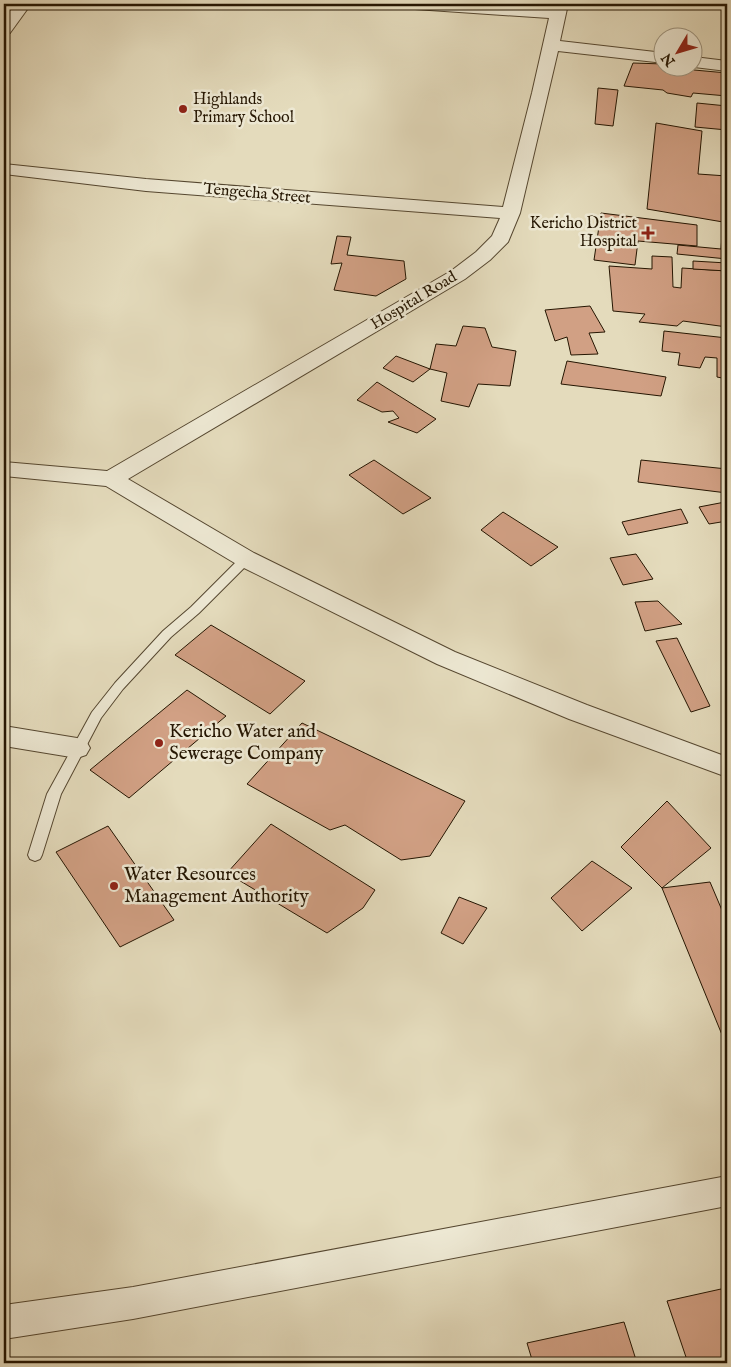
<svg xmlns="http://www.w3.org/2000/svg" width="731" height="1367" font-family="'IM FELL English',serif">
<rect width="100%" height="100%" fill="#e4dbbc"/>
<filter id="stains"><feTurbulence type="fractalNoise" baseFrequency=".004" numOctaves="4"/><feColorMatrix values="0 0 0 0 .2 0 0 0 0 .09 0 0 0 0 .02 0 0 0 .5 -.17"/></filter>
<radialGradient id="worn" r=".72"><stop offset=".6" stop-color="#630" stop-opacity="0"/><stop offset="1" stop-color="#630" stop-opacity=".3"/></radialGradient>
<!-- building -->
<g fill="#d1a084" stroke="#251602">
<polygon points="633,63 664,64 664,68 694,67 694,70 727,73 727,96 693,93 691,97 667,93 663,90 624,86"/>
<polygon points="598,88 618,90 613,126 595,124"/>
<polygon points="697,103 727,106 727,130 695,127"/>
<polygon points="656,123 702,131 698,174 727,176 727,259 677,254 678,245 721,249 723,222 647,209"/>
<polygon points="601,213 697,225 697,246 638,241 635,265 594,260"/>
<polygon points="337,236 351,237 347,255 404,261 406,279 376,296 334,290 342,263 331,264"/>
<polygon points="652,256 672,257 673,287 681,288 682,268 727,271 727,327 683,321 677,326 639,322 645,314 613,311 609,266 652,269"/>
<polygon points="693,261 727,263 727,271 693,269"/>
<polygon points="590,306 605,332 589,333 598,354 571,355 567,337 555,341 545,310"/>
<polygon points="463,326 485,328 492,347 516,351 510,386 478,384 469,407 441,401 447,373 430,369 436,344 456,346"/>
<polygon points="664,331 727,338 727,379 717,377 717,358 705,357 700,368 678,365 680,353 662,351"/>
<polygon points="396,356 430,369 413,382 383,368"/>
<polygon points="567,361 666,377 661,396 561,384"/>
<polygon points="377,382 436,419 417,433 388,422 399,418 393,411 382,412 357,400"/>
<polygon points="374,460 431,498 403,514 349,475"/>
<polygon points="641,460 727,469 727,493 638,482"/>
<polygon points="725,502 727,506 727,521 709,524 699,507"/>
<polygon points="681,509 688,523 628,535 622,522"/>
<polygon points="503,512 558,547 531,566 481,530"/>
<polygon points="636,554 653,579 623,585 610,558"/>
<polygon points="658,601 682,624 645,631 635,602"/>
<polygon points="211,625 305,681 270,714 175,655"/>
<polygon points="677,638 710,706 691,712 656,641"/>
<polygon points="187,690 226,716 129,798 90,770"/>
<polygon points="302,723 465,801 430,856 401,860 345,825 330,830 247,784"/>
<polygon points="667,801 711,848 662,888 621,847"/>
<polygon points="271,824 375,890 363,908 327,933 227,873"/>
<polygon points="108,826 174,920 120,947 56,852"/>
<polygon points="592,861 632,888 582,931 551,898"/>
<polygon points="710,882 727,922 727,1047 662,888"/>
<polygon points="459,897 487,908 463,944 441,933"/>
<polygon points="721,1289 727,1308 727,1363 688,1363 667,1301"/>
<polygon points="624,1322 637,1363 533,1363 527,1343"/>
</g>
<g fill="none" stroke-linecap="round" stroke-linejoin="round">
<!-- lane casing -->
<g stroke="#554730" stroke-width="2">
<polygon id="lane" points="246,555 252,559 250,562 199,613 171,637 123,689 101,718 61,794 42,855 40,859 35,861 30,859 28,855 47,794 92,712 115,683 163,631 191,607 242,556"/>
</g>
<!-- street casing -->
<g stroke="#554730" stroke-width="2">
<g id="street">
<polygon points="15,4 31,4 10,33 4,35 4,19"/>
<polygon points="407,4 480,4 551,9 552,4 568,4 560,41 664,53 664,63 558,51 520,213 508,242 490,260 465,279 128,479 254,553 455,652 587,705 727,757 727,777 569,719 437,664 238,565 106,486 4,476 4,462 107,471 451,271 476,252 492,236 500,218 146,191 4,174 4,164 146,179 503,207 532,93 549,18 415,9 409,7"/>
<polygon points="694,57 727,61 727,71 694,67"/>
<polygon points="4,726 77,738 86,741 90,748 86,755 77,758 4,746"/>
<polygon points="727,1176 727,1206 133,1319 4,1339 4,1305 133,1287"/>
</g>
</g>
<!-- lane -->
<use href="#lane" fill="#ede8d3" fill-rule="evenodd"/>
<!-- street -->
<use href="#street" fill="#ede8d3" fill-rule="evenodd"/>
</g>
<!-- markers -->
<g fill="#8f2418" stroke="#ede8d3" stroke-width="2">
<circle cx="183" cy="109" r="5"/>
<path d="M645.5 225.5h5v5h5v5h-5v5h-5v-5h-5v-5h5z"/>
<circle cx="159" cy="743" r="5"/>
<circle cx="114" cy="886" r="5"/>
</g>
<g text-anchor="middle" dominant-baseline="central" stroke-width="5" stroke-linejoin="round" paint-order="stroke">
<!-- far-poi labels -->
<g font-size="16" fill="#251602" stroke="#ede8d3" text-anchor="start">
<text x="193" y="100">Highlands<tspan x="193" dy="18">Primary School</tspan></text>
<text x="637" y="224" text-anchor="end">Kericho District<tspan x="637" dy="18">Hospital</tspan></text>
</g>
<!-- far-street labels -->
<g font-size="16" fill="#251602" stroke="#ede8d3">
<text transform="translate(257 194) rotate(5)">Tengecha Street</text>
<text transform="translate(414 301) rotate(-31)">Hospital Road</text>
</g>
<!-- poi labels -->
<g font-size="19" fill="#251602" stroke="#ede8d3" text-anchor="start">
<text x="169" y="732">Kericho Water and<tspan x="169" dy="22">Sewerage Company</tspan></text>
<text x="124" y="875">Water Resources<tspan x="124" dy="22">Management Authority</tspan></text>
</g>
</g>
<!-- margin -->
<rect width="731" height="1367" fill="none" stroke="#e4dbbc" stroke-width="20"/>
<rect x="5" y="5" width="721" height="1357" fill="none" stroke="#251602" stroke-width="2.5"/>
<rect x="10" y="10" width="711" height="1347" fill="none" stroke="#251602"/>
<!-- north arrow -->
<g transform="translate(678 52) rotate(232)"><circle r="24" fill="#ede8d3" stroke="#9d947f"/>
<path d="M0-4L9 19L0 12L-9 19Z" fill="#8f2418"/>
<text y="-8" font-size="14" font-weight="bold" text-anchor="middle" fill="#251602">N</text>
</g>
<rect width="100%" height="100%" filter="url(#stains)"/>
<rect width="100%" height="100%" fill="url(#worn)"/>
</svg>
